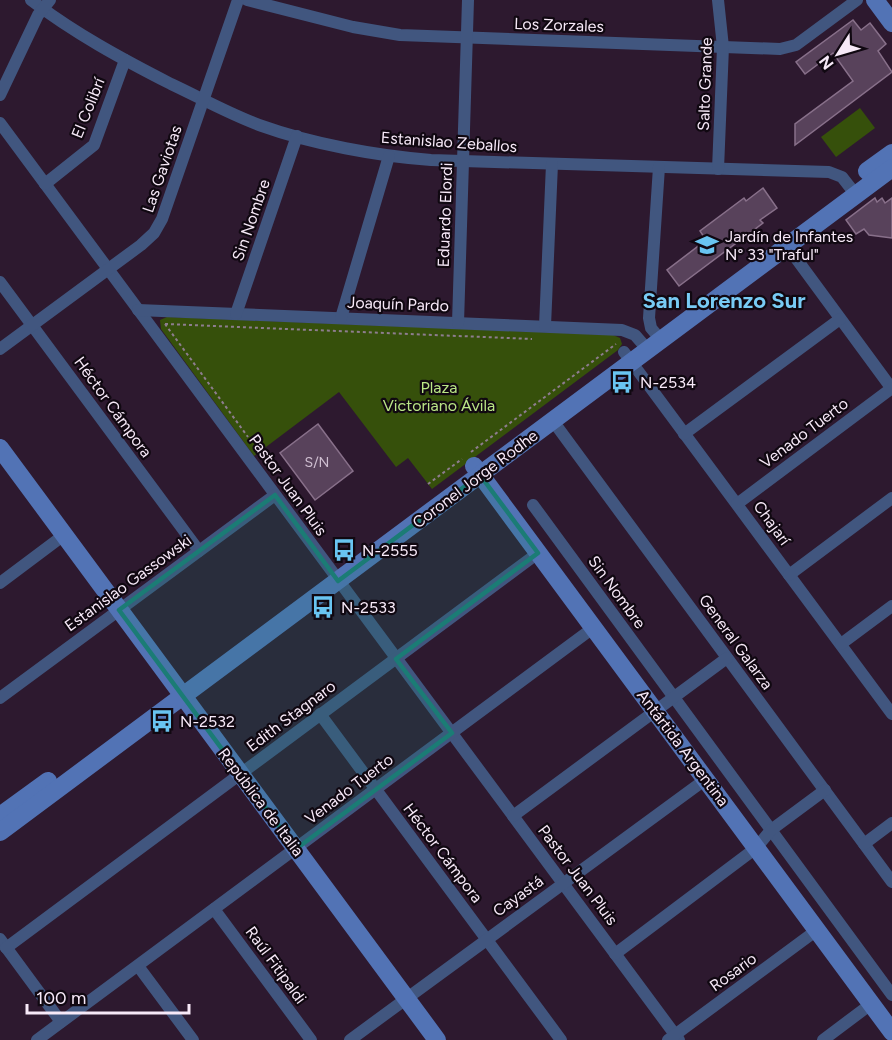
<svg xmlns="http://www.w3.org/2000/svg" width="892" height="1040" font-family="Figtree,sans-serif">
<rect width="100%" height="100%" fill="#2d192f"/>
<!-- green -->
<g fill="#36500b">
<polygon points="860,108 875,128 836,157 821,137"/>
<polygon points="167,317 613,335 620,338 622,344 618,350 432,489 408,458 396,467 339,392 254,456 161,329 160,320"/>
</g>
<!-- building -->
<g fill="#58425b" stroke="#88708a" stroke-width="1.5">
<polygon points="853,20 861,30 870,23 886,44 878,51 892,72 795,145 795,124 853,81 833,53 805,74 796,62"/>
<polygon points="763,188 777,208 760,220 763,223 679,286 667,270 706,240 700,231 744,198 746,201"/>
<polygon points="875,198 877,202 882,198 885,203 892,198 892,238 869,235 864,229 856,234 846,220"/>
<polygon points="318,424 353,471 315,500 280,453"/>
</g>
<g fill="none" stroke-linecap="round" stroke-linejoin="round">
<!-- path -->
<g stroke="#8e7d8f" stroke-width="2" stroke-dasharray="3 3" stroke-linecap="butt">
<polyline points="165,324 532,339"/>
<polyline points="165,324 248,437"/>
<polyline points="471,452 616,344"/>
<polyline points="428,484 462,459"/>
</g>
<!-- street -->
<g stroke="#41567f" stroke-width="12">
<path d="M31 0C74 33 122 59 171 84 201 98 231 115 262 126 312 144 378 156 431 160L829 172 842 177 856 195"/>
<polyline points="247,0 353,27 400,35 780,49 796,45 857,0"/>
<polyline points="718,0 723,47 718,169"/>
<polyline points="0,95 38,15 50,0"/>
<polyline points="0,123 679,1040"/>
<polyline points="659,167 649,318 651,328 661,340"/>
<polyline points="45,184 94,145 125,60"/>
<polyline points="787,246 892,389"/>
<polyline points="0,282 199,551"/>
<polyline points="138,310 622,330 635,335 648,350"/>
<polyline points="236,314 297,136"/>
<polyline points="341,318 389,156"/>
<polyline points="458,323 468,0"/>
<polyline points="545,326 552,164"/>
<polyline points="0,349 141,245 154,233 162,219 238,0"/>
<polyline points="624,352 892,714"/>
<polyline points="553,421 892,882"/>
<polyline points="684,434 840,319"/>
<polyline points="737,504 892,388"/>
<polyline points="533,505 892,995"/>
<polyline points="789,575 892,498"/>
<polyline points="0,583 64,535"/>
<polyline points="841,644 892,606"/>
<polyline points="0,698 275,495"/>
<polyline points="320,714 561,1040"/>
<polyline points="513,816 727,658"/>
<polyline points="864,844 892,823"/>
<polyline points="214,909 311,1040"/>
<polyline points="0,939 61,1022"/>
<polyline points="6,948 538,553"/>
<polyline points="615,954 756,848 771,830 825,790"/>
<polyline points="138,966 193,1040"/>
<polyline points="37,1040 593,628"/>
<polyline points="350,1040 706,779"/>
<polyline points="668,1040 817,930"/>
<polyline points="823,1040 871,1004"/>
</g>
<!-- secondary -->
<g stroke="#5273b5" stroke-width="18">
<polyline points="875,0 892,23"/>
<polyline points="867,171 892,153"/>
<polyline points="0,448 437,1040"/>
<polyline points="474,466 892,1032"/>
<polyline points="0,816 48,781"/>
<polyline points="0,832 892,168"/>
</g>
</g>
<!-- marked area -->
<path fill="#1b7c75" fill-opacity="0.2" stroke="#1b7c75" stroke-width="4.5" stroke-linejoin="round" d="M480 475 538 553 396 659 452 733 296 849 119 610 275 495 338 581Z"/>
<!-- icons -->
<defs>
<g id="school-bare" transform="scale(1.8)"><path d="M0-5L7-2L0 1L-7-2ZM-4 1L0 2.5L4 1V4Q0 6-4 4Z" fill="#69c4f1" stroke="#100811" stroke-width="2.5" paint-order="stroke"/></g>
<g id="bus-bare" transform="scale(1.8)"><path d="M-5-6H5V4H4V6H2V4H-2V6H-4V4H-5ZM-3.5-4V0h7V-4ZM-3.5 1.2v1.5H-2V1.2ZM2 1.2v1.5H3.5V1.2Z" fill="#69c4f1" stroke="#100811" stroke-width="2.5" paint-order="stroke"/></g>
</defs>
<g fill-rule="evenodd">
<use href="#school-bare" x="707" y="245"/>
<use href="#bus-bare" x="622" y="382"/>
<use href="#bus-bare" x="344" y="550"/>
<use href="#bus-bare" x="323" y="607"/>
<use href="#bus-bare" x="162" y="721"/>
</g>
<g text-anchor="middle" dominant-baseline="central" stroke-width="4.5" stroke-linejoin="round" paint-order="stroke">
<!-- number labels -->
<g font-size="14" fill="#cfbfd1">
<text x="317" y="462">S/N</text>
</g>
<!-- street labels -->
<g font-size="16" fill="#f7e9f8" stroke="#100811">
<text transform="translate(559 25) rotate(2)">Los Zorzales</text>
<text transform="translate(705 84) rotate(-88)">Salto Grande</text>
<text transform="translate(88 108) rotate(-68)">El Colibrí</text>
<text transform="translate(449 142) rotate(4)">Estanislao Zeballos</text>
<text transform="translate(162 169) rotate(-71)">Las Gaviotas</text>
<text transform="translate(445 215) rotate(-88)">Eduardo Elordi</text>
<text transform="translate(251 220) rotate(-71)">Sin Nombre</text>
<text transform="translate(398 304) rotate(2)">Joaquín Pardo</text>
<text transform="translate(113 407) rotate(54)">Héctor Cámpora</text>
<text transform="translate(804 433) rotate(-37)">Venado Tuerto</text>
<text transform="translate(475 479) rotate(-37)">Coronel Jorge Rodhe</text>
<text transform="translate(288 485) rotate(54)">Pastor Juan Pluis</text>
<text transform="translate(772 523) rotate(54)">Chajarí</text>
<text transform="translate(128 583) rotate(-36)">Estanislao Gassowski</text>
<text transform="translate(617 592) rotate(54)">Sin Nombre</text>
<text transform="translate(736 642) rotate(54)">General Galarza</text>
<text transform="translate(291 716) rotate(-37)">Edith Stagnaro</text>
<text transform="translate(683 748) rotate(53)">Antártida Argentina</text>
<text transform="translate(349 789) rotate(-37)">Venado Tuerto</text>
<text transform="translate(261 802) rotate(53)">República de Italia</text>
<text transform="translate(443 853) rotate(53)">Héctor Cámpora</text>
<text transform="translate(578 875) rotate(53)">Pastor Juan Pluis</text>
<text transform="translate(518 896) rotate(-36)">Cayastá</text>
<text transform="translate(276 965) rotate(54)">Raúl Fitipaldi</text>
<text transform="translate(733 972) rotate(-36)">Rosario</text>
</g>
<!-- poi labels -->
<g font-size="16" fill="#f7e9f8" stroke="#100811" text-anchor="start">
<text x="725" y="236">Jardín de Infantes<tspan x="725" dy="18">N° 33 "Traful"</tspan></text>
<text x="640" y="382">N-2534</text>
<text x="362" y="550">N-2555</text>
<text x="341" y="607">N-2533</text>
<text x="180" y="721">N-2532</text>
</g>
<!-- park labels -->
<g font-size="16" fill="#bae686" stroke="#100811">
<text x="439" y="387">Plaza<tspan x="439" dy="18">Victoriano Ávila</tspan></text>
</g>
<!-- district labels -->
<g font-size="22" font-weight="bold" fill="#78cbf5" stroke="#100811">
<text x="724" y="300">San Lorenzo Sur</text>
</g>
</g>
<!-- north arrow -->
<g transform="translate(838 54) rotate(233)" stroke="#100811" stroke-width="4.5" paint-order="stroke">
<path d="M0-4.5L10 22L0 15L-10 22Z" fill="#f7e9f8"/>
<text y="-9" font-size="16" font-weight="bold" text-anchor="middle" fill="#f7e9f8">N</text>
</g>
<!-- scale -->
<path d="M27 1004v9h162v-9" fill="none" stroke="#f7e9f8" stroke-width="3"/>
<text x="36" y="1004" font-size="18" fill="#f7e9f8" stroke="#100811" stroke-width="4.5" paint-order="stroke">100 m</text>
</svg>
